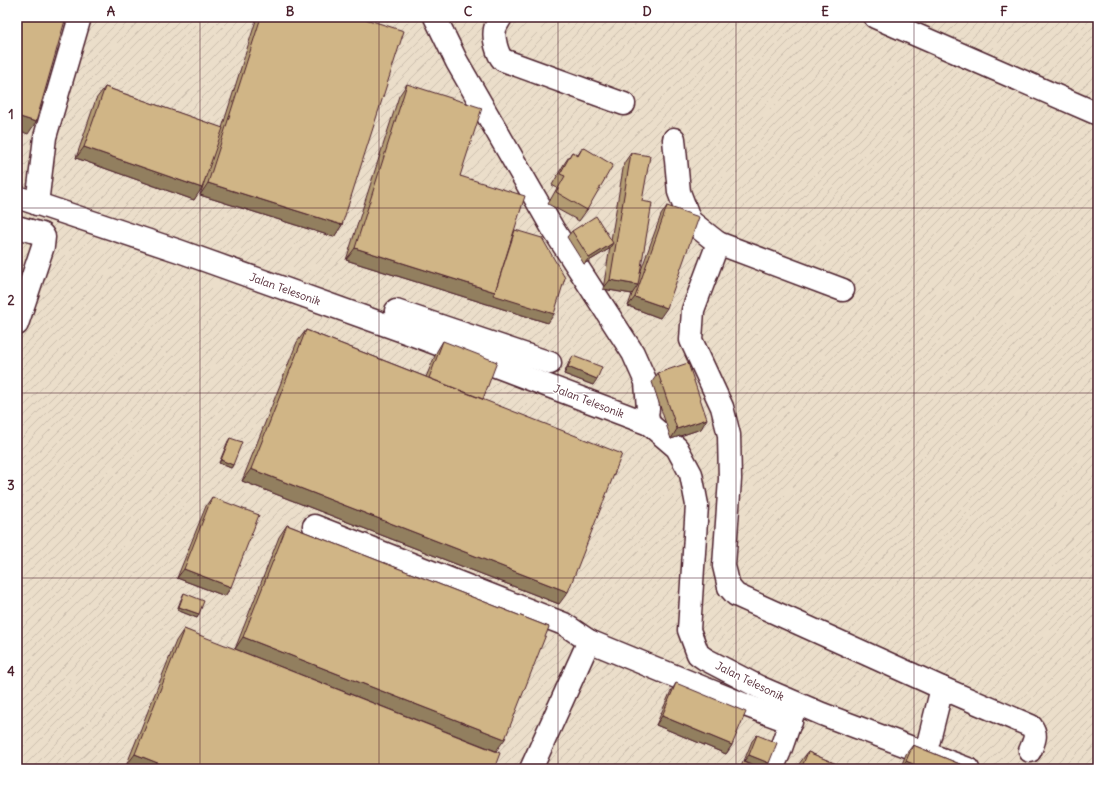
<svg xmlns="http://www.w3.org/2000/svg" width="1115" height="786" font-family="Delius,sans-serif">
<defs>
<pattern id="industrial-furrows" width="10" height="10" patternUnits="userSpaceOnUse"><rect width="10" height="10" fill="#ebdeca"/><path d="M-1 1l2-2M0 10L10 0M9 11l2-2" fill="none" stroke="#cbbeae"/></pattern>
</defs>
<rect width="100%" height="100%" fill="#f6f0e7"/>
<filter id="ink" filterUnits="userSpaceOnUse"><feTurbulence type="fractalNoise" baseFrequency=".025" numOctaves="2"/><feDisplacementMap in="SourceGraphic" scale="8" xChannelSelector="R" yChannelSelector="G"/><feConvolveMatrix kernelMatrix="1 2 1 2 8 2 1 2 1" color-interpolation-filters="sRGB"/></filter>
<g filter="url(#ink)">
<!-- industrial -->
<rect fill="url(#industrial-furrows)" x="17" y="17" width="1081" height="752"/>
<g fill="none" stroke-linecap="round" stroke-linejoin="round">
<!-- minor casing -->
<g stroke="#4a1f2b" stroke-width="25">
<g id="minor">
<polyline points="435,17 457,62 553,229 633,353 646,382 648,409 647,414 649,424"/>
<path d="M501 17C499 21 496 25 495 29 493 38 497 54 503 60L624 104"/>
<polyline points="875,17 1098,114"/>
<polyline points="674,139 679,192 690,221 718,243 693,310 691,340 722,407 729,435 730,479 724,566 729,587 736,595 942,688 929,740 925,752"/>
<polyline points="17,197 179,251 411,334 649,424 677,448 691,474 697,505 689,630 698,654 705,659 759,687 822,714 968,769"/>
<polyline points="37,204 45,137 80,17"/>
<polyline points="17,227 42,234 44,237 43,246 17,324"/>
<polyline points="718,243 843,290"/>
<polyline points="396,311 550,363"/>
<polyline points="314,526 564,624 589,641 745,705 791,722"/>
<path d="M942 688 1031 726C1038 735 1034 741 1030 751"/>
<polyline points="531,769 589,641"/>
<polyline points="772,769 780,751 795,708"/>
</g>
</g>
<!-- minor -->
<use href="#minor" stroke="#fff" stroke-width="22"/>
</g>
<!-- wall -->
<g fill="#b39c73" stroke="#4a1f2b">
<polygon points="257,17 359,17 342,225 334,237 200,195 205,179 194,200 76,158 96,99 105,87 222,128"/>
<polygon points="407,84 460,176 515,230 548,323 346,260 399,96"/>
<polygon points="583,147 587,210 579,221 548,204 557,188 552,185 564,164 572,152 578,155"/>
<polygon points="631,153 642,201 640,273 661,215 667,206 660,318 628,306 633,291 632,294 603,289 610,247 609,249 584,264 567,237 572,231 611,240 624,163"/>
<polygon points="306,330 426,377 437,351 443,341 483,399 559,604 242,481 297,342"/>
<polygon points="573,356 593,385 564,374 569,362"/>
<polygon points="658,373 701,429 671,439 652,382"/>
<polygon points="230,438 233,465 231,468 219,463 228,441"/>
<polygon points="212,497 231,587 225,596 177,578 206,506"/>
<polygon points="287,525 549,627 235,649 279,537"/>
<polygon points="184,593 199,614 197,618 177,610 182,597"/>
<polygon points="184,629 494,769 126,766 176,641"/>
<polygon points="676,683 732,745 726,754 656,725 670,693"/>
<polygon points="757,735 769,763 765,769 744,761 752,741"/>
<polygon points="913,745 972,769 900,769 906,754"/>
<polygon points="808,752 848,769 797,769 799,764"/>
</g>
<!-- shaded-wall -->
<g fill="#927f5e" stroke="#4a1f2b">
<polygon points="17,116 36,122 28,134 17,130"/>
<polygon points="84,147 202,188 194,200 76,158"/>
<polygon points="208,183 342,225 334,237 200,195"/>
<polygon points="613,243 609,249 584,264 589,258"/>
<polygon points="355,248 495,292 554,314 548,323 346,260"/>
<polygon points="610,280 638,285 632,294 603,289"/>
<polygon points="635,297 667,308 660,318 628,306"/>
<polygon points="568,367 597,379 593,385 564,374"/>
<polygon points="707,419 701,429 671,439 677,429"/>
<polygon points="221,460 233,465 231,468 219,463"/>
<polygon points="251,469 568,592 559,604 242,481"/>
<polygon points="184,569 231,587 225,596 177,578"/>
<polygon points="179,607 199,614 197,618 177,610"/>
<polygon points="243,637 505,739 496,751 235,649"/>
<polygon points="662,716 732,745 726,754 656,725"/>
<polygon points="135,754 173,769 134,769 126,766"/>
<polygon points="749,755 769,763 764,769 744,761"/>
<polygon points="906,761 925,769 900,769"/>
</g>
<!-- building -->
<g fill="#d0b586" stroke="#4a1f2b">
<polygon points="17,17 66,17 36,122 17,116"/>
<polygon points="261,17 359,17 404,31 342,225 208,183"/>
<polygon points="407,84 482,108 460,176 525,196 495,292 355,248"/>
<polygon points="105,87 223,128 202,188 84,147"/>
<polygon points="583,147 613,165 587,210 556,192 565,176 560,174 572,152 578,156"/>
<polygon points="631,153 650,156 642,201 652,203 638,285 610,280"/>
<polygon points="667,206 699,217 667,308 635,297"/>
<polygon points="596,216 613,243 589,258 572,231"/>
<polygon points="515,230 542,238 565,278 554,314 493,295 495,292"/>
<polygon points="306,330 622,454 568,592 251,469"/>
<polygon points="443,341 497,362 483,399 429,378"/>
<polygon points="573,356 602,367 597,379 568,367"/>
<polygon points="688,363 707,419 677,429 658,373"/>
<polygon points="230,438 242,442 233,465 221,460"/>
<polygon points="212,497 259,515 231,587 184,569"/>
<polygon points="287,525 549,627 505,739 243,637"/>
<polygon points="184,593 204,601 199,614 179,607"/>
<polygon points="184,629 500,753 494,769 173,769 135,754"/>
<polygon points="676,683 746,712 732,745 662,716"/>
<polygon points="757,735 777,743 769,763 749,755"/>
<polygon points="913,745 972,769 925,769 906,761"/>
<polygon points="808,752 848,769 801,769"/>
<polygon points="743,762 759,769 740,769"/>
</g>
</g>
<!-- grid -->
<path fill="none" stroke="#4a1f2b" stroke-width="1" stroke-opacity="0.55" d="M200 17V769M379 17V769M558 17V769M736 17V769M914 17V769M17 208H1098M17 393H1098M17 578H1098"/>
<g text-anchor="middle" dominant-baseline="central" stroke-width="3" stroke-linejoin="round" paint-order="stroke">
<!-- street labels -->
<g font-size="11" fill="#4a1f2b" stroke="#fff">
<text transform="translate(285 289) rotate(20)">Jalan Telesonik</text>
<text transform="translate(589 401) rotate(21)">Jalan Telesonik</text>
<text transform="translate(750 681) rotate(26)">Jalan Telesonik</text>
</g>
</g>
<!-- margin -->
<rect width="1115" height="786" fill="none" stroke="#fff" stroke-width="44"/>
<rect x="22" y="22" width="1071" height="742" fill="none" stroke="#4a1f2b" stroke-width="1.5"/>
<g font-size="13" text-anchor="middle" font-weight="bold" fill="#4a1f2b">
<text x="111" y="16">A</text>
<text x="290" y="16">B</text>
<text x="468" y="16">C</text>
<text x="647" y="16">D</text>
<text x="825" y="16">E</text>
<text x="1004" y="16">F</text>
<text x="11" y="119">1</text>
<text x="11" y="305">2</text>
<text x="11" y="490">3</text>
<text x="11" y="676">4</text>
</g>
</svg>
